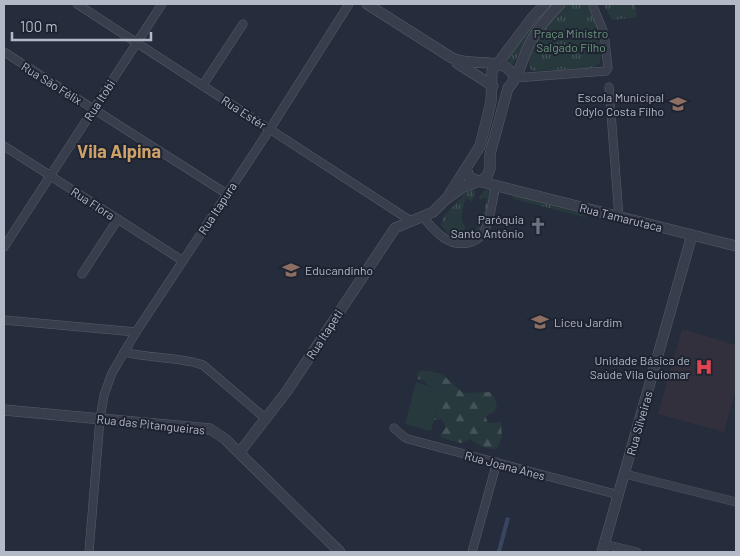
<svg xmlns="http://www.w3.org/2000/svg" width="740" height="556" font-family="Barlow,sans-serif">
<defs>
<pattern id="grass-tufts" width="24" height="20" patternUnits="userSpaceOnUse" patternTransform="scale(1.25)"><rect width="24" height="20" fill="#28393d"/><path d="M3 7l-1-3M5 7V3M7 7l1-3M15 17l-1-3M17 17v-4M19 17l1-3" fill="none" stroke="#455458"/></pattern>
<pattern id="forest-firs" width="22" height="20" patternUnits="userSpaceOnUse" patternTransform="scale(1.25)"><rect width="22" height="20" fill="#28393d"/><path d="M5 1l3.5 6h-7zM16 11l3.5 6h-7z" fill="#455458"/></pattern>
</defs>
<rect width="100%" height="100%" fill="#252c3b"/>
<!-- medical -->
<polygon fill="#33303d" points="682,329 736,345 736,388 724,432 658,414"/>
<!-- grass -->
<g fill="url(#grass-tufts)">
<polygon points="551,4 554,4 537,22 513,64 510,64 507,60 531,26"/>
<path d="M568 4H585C597 19 603 43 600 63L592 68 533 71C520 64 541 32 548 23 555 16 562 10 568 4Z"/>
<polygon points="603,4 635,4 637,17 612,20"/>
<path d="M471 187H474L475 189 473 201 471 202 466 197C465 203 461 212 462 218 462 227 471 228 459 236L448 234 441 225 443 217Z"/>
<path d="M486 189 492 191C489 204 486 236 470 237V234C483 227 483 213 487 199L485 198 480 200 479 197Z"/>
<polygon points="512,195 588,215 584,217 514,199"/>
</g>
<!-- forest -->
<path fill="url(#forest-firs)" d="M422 370 442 374 463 393 490 392 495 399 497 407 494 412 485 416 488 423 501 422 502 438 497 449C487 449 478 446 470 439L461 443 439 437 446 427 441 419 434 420 442 390 427 385 425 381 418 379 417 374Z"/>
<!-- garden -->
<polygon fill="#28393d" points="416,382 442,390 431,431 405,424"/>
<!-- water -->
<polygon fill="#3a4562" points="506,517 510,518 501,552 497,551"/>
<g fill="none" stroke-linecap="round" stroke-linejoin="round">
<!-- minor casing -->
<g stroke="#575c6a" stroke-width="9">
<g id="minor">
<polyline points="77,4 411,221"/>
<polyline points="4,52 227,194"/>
<polyline points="515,78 606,71 608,68 604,33 592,4"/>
<polyline points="203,85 243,24"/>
<polyline points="609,87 619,217"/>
<polyline points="4,146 183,261"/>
<path d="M423 217C435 231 447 247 468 243 475 242 480 238 484 232 491 219 492 201 496 186"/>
<polyline points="4,247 162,4"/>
<polyline points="82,274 118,219"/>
<polyline points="4,320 136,332"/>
<path d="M124 352C150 359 178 356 203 365L266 419"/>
<polyline points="394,428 404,437 408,439 619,495"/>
<polyline points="625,474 736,502"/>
<polyline points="604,544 637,552"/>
<polyline points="89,552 100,419 104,395 112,373 136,332 270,129 349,4"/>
<polyline points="472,552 497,462"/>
</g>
</g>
<!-- tertiary casing -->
<g stroke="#575c6a" stroke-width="11">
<g id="tertiary">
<path d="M367 4 452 58C475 68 504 54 515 78"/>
<polyline points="457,63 493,86"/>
<polyline points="466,168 469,177 478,181 736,246"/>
<polyline points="449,195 480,146 491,102 492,71 532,18 545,4"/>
<polyline points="4,410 210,429 225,439 340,552"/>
<path d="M239 453 287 391 395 228 433 212 445 200 463 187 482 180 487 176 490 169V154L508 88C519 77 522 59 529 45 537 29 548 16 560 4"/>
<polyline points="602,552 692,235"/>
</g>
</g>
<!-- minor -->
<use href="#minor" stroke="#383e4c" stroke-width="8"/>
<!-- tertiary -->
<use href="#tertiary" stroke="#383e4c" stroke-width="10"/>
</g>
<!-- icons -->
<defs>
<g id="school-bare" transform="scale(1.35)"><path d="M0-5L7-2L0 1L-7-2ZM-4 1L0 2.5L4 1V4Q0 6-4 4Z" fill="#8d6e63" stroke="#1e2331" stroke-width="2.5" paint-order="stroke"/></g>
<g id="church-bare" transform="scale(1.35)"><path d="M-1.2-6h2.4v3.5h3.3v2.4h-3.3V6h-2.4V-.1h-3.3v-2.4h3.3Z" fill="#6b7280" stroke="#1e2331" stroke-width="2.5" paint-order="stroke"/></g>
<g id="hospital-bare" transform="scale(1.35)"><path d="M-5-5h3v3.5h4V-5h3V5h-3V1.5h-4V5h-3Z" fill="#e0444e" stroke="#1e2331" stroke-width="2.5" paint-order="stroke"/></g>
</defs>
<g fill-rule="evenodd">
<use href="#school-bare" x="678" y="104"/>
<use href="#church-bare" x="538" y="226"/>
<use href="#school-bare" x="291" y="270"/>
<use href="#school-bare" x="540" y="322"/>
<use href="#hospital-bare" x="704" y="367"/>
</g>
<g text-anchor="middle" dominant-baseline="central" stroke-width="4" stroke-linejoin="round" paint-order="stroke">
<!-- park labels -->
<g font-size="12" fill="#6d977c" stroke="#1e2331">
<text x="571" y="33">Praça Ministro<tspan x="571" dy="14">Salgado Filho</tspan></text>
</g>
<!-- street labels -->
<g font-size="12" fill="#b4b9c7" stroke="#1e2331">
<text transform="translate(52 83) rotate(32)">Rua São Félix</text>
<text transform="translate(99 100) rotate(-57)">Rua Itobi</text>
<text transform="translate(244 112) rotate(33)">Rua Estér</text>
<text transform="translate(93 203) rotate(33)">Rua Flora</text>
<text transform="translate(217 208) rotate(-57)">Rua Itapura</text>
<text transform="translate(621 217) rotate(14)">Rua Tamarutaca</text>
<text transform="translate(324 334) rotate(-57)">Rua Itapeti</text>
<text transform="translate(639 423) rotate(-74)">Rua Silveiras</text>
<text transform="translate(151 424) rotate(6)">Rua das Pitangueiras</text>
<text transform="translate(505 465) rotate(15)">Rua Joana Anes</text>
</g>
<!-- poi labels -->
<g font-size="12" fill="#b4b9c7" stroke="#1e2331" text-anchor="end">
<text x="664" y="97">Escola Municipal<tspan x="664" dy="14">Odylo Costa Filho</tspan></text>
<text x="524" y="219">Paróquia<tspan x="524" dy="14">Santo Antônio</tspan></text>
<text x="305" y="270" text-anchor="start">Educandinho</text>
<text x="554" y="322" text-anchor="start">Liceu Jardim</text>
<text x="690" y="360">Unidade Básica de<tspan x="690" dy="14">Saúde Vila Guiomar</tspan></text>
</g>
<!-- district labels -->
<g font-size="18" font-weight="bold" fill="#cea168" stroke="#1e2331">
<text x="119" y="151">Vila Alpina</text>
</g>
</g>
<!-- border -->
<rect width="740" height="556" fill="none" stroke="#b4b9c7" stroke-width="10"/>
<!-- scale -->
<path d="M12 32v8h139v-8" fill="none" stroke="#b4b9c7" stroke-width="2.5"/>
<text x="20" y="32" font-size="15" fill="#b4b9c7" stroke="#1e2331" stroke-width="4" paint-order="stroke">100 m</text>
</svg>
